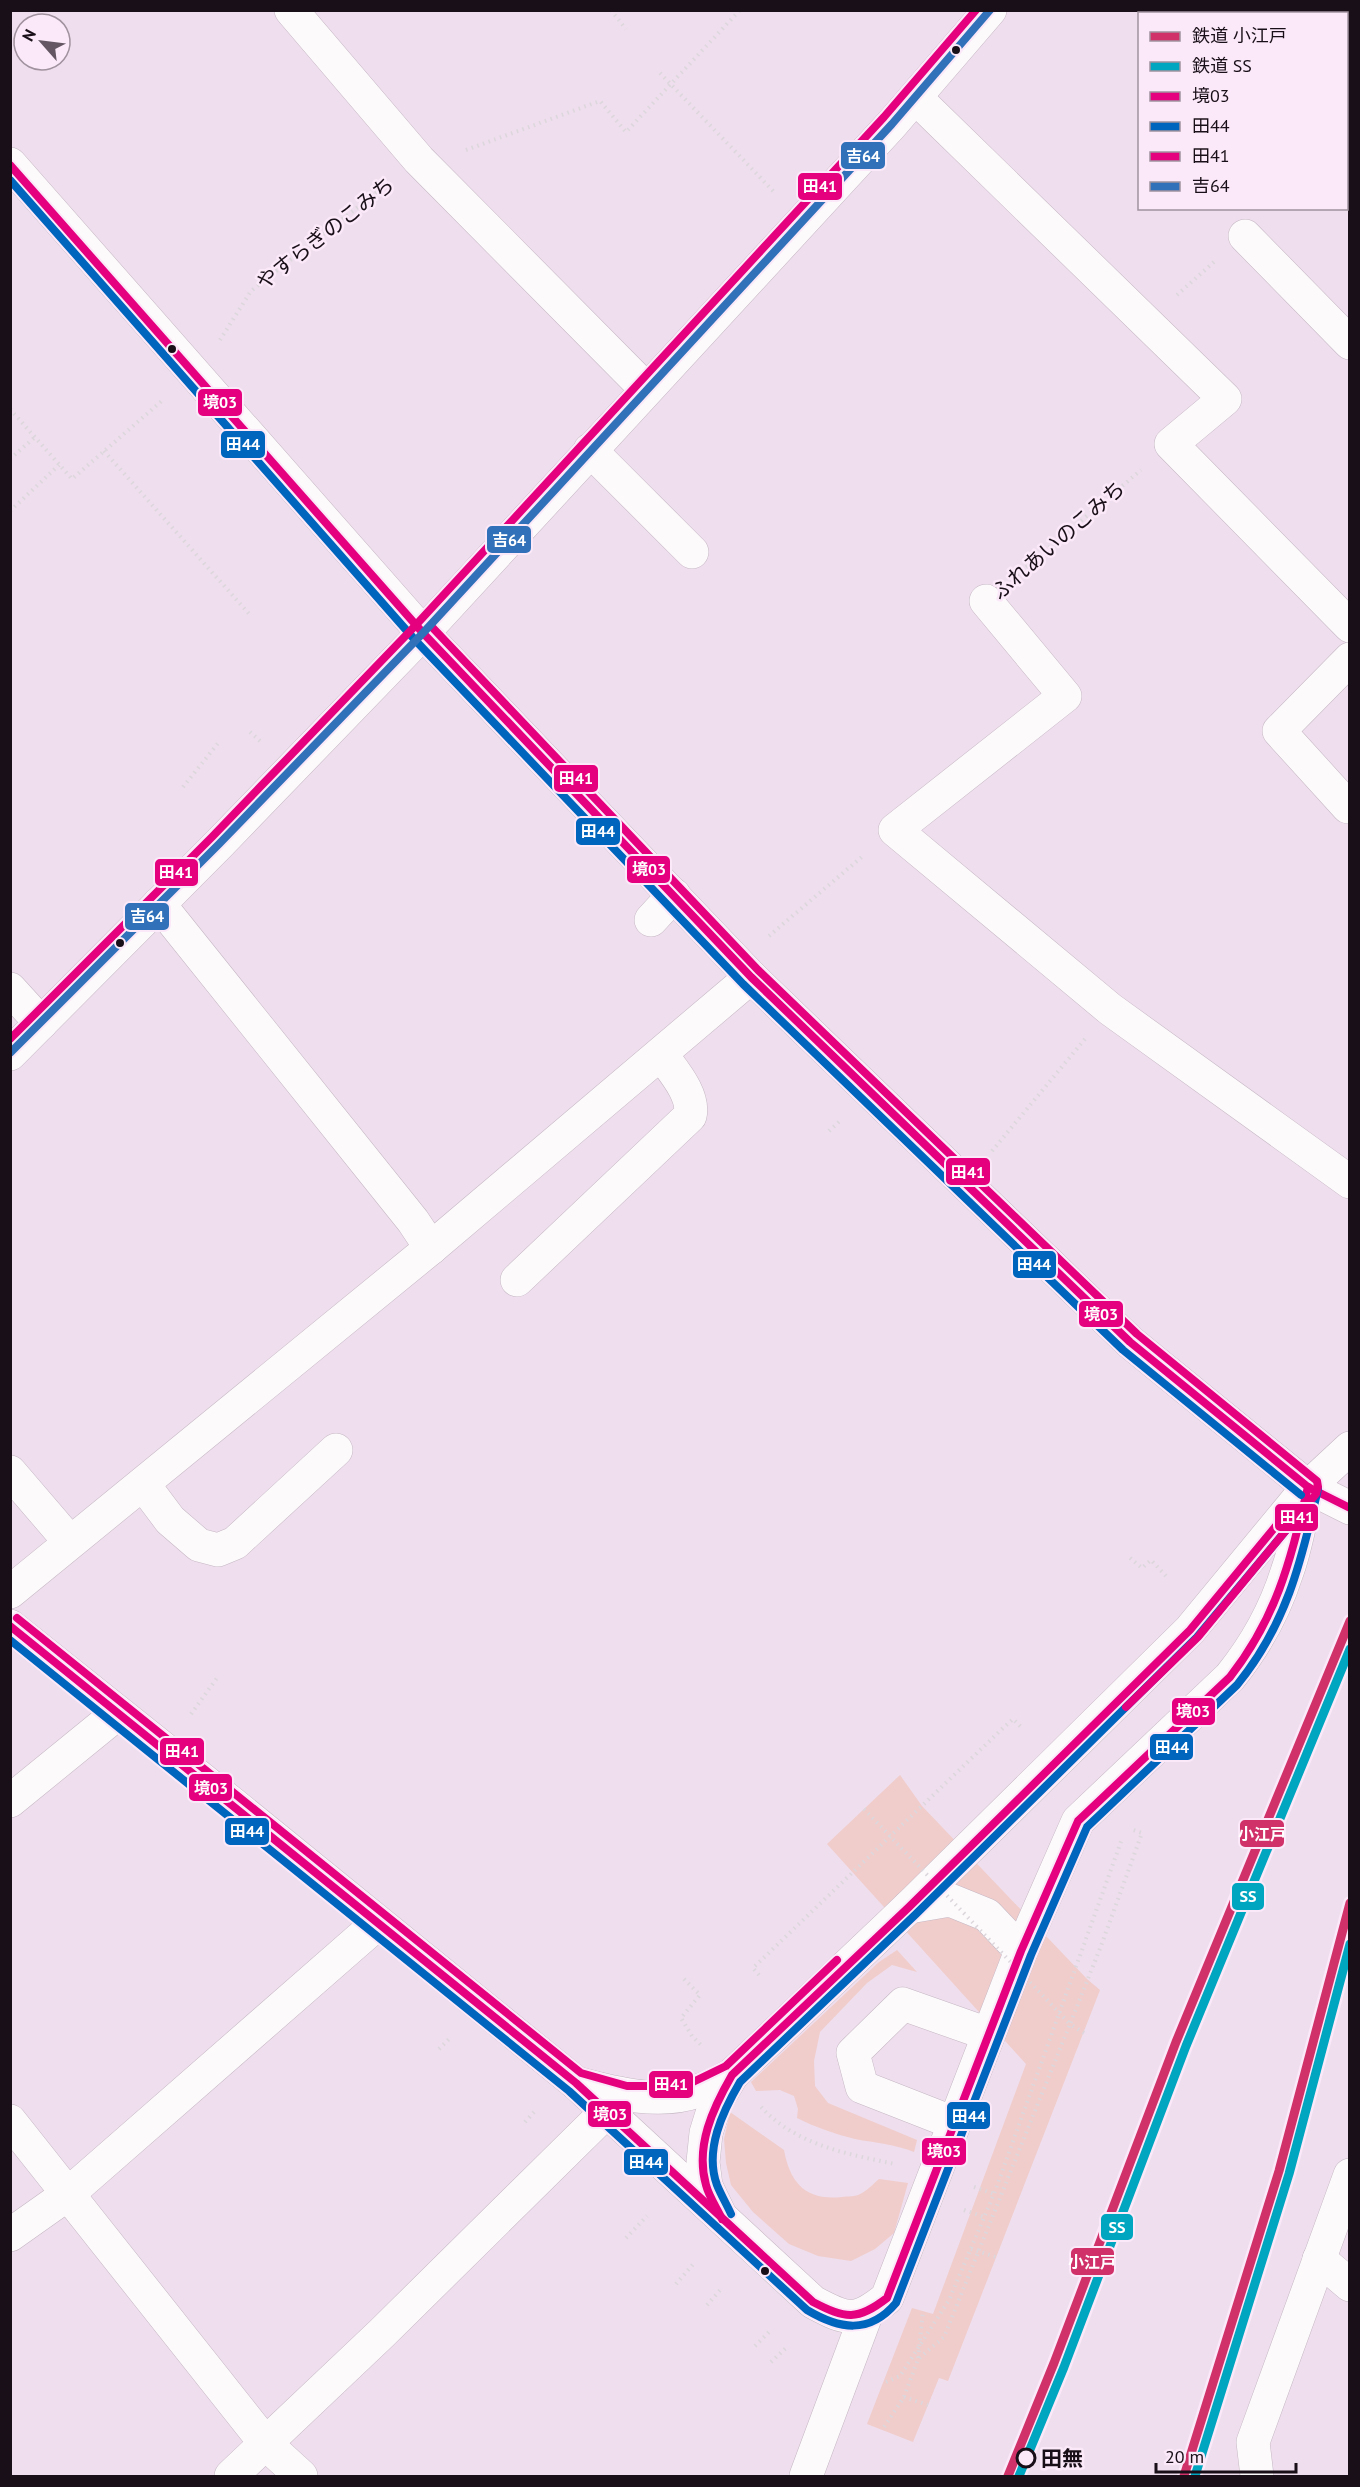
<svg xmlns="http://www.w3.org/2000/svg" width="1360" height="2487" font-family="'PT Sans','Noto Sans JP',sans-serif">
<rect width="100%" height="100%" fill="#efdeed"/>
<!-- green -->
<g fill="#f0cdcb">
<polygon points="900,1775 922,1806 1087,1979 1100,1990 948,2381 939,2378 913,2442 867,2424 912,2308 933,2314 1026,2064 827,1844"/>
<path d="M897 1950 917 1972 892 1965 867 1983 820 2032 814 2061 815 2086 828 2103 917 2140 914 2152C894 2144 876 2143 855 2139 835 2134 815 2127 797 2118L798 2109 794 2096 780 2090 756 2091 751 2082 879 1962Z"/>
<path d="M730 2112 784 2150C790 2183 806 2201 842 2197 847 2196 856 2197 860 2194 867 2191 873 2184 879 2179L908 2183 894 2233 875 2249 851 2261 818 2256 789 2244 753 2212 731 2185 726 2163 724 2139Z"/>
</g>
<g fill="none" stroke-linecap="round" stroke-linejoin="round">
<!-- minor casing -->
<g stroke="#c5b8c4" stroke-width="34">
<g id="minor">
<polyline points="291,10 419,160 646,389"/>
<polyline points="916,98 1225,399 1171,444 1350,626"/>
<polyline points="1245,236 1350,343"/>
<polyline points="590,450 692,552"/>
<polyline points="986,601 1065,696 895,830 1110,1009 1350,1182"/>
<polyline points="1348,807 1279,731 1350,659"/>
<polyline points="159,904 413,1221 431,1248"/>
<polyline points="651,920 674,895"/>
<polyline points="10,989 41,1023"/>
<path d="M517 1280 690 1116C695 1095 673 1071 661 1054"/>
<polyline points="10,1472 70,1542"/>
<polyline points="143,1484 170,1520 199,1545 218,1550 235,1543 336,1450"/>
<polyline points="10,1592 431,1248 751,977"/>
<path d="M10 1626 234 1805 576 2083 813 2302C848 2321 856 2323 887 2298L1021 1951 1078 1821 1230 1677C1255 1646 1275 1610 1287 1572 1297 1545 1301 1515 1308 1487"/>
<polyline points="10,1801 118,1713"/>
<polyline points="909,1907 950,1900 987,1915 1021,1951"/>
<path d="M576 2083C614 2093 659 2105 698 2091 710 2087 721 2081 732 2075"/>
<polyline points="10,2121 266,2444 301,2476"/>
<polyline points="954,2123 862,2087 853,2053 903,2004 988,2034"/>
<polyline points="720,2215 706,2186 703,2162 706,2133 715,2104 732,2075 909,1907 1190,1630 1308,1487 1350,1448"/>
<polyline points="10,2235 68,2194 378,1923"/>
<polyline points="1319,2259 1350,2285"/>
<polyline points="231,2476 382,2333 605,2113"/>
<polyline points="806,2476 866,2315"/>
<polyline points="1257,2476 1253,2442 1350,2175"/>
</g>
</g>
<!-- major casing -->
<g stroke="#c5b8c4" stroke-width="34">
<g id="major">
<polyline points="10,164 423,633 751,977 1130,1342 1308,1487 1350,1508"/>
<polyline points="10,1054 219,844 423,633 892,124 990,10"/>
</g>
</g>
<!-- path -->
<g stroke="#dcd7dc" stroke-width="4" stroke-dasharray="1.5 4.5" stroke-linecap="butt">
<polyline points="611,10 626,29"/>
<polyline points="660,73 774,192"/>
<polyline points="1346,146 1350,144"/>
<polyline points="466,150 600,101 626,132 740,10"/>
<polyline points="1177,295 1214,262"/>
<polyline points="220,340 251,291 386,185"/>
<polyline points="10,409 72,479 164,399"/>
<polyline points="104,451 251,616"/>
<polyline points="10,459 35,437"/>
<polyline points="10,511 59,465"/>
<polyline points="1017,575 1141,470"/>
<polyline points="250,732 261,742"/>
<polyline points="183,787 219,742"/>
<polyline points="769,936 864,855"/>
<polyline points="829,1131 841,1120"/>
<polyline points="992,1151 1085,1039"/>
<polyline points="1130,1558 1142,1568 1151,1560 1168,1578"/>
<polyline points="191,1714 217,1678"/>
<polyline points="759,1975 753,1968 1002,1729 1013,1719 1022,1728"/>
<polyline points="684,1979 700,1995 681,2018 692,2036 702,2046"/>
<polyline points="1084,2033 1070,2024 1101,1946 1142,1833 1130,1829"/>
<polyline points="439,2049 450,2038"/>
<path d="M761 2107C796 2145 847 2154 895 2164"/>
<polyline points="525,2122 534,2112"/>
<polyline points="974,2187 994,2194"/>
<polyline points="964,2210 984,2217"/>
<polyline points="626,2238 647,2216"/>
<polyline points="971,2249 996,2257"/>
<polyline points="676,2284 695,2262"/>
<polyline points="707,2305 722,2288"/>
<polyline points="755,2346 769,2332"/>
<polyline points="771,2362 786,2348"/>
<polyline points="886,2382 900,2376 949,2300 994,2194 1122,1839"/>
<polyline points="904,2397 928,2405"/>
</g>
<!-- minor -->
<use href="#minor" stroke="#fdfafc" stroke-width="33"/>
<!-- major -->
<use href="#major" stroke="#fdfafc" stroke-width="33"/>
<!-- path-bridge -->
<g stroke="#dcd7dc" stroke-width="4" stroke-dasharray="1.5 4.5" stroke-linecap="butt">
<polyline points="864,1809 1070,2024 944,2337 918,2359 904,2397 882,2430"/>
<polyline points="918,2358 923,2312"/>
</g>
<!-- bus-1 casing -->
<g stroke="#fbe9f9" stroke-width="12">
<g id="bus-1">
<polyline points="10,165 423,633 751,977 1130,1342 1308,1487 1350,1508"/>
<path d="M10 1626 576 2083 813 2302C846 2319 857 2321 887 2298L1021 1951 1078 1821 1230 1677C1278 1615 1290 1561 1308 1487"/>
<path d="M722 2219C717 2208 709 2197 706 2185 695 2146 713 2108 732 2075L909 1907 1190 1630 1285 1515"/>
</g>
</g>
<!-- bus-2 casing -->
<g stroke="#fbe9f9" stroke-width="12">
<g id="bus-2">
<polyline points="10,180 415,640 743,984 1123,1350 1301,1495"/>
<path d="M10 1640 569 2091 807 2310C839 2329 869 2335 896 2303L1031 1955 1087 1827 1237 1685C1286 1625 1301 1563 1318 1489"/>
<path d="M731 2214C727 2205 721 2195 717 2185 704 2150 723 2111 740 2082L916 1914 1197 1637 1293 1522"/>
</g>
</g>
<!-- bus-3 casing -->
<g stroke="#fbe9f9" stroke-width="12">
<g id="bus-3">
<polyline points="431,626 758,970 1137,1334 1317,1481 1318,1487 1316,1494 1198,1637 1126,1707"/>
<polyline points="10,1039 212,837 415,626 884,117 976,10"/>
<polyline points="17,1618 581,2073 627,2086 659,2086 693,2082 726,2066 837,1960"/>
</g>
</g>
<!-- bus-4 casing -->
<g stroke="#fbe9f9" stroke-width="12">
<polyline id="bus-4" points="10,1053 219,844 423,633 892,124 990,10"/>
</g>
<!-- bus-1 -->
<use href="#bus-1" stroke="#e4007f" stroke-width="8"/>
<!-- bus-2 -->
<use href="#bus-2" stroke="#0065bd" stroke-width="8"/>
<!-- bus-3 -->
<use href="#bus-3" stroke="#e5007d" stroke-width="8"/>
<!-- bus-4 -->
<use href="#bus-4" stroke="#3071b9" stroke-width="8"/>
<!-- rail-1 casing -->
<g stroke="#fbe9f9" stroke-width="14">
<g id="rail-1">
<polyline points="1008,2476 1054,2363 1176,2042 1350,1621"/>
<polyline points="1184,2476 1279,2171 1350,1903"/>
</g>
</g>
<!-- rail-2 casing -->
<g stroke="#fbe9f9" stroke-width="14">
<g id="rail-2">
<polyline points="1019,2476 1064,2367 1186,2046 1350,1649"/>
<polyline points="1195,2476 1289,2174 1350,1944"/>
</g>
</g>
<!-- rail-1 -->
<use href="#rail-1" stroke="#d13169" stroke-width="9"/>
<!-- rail-2 -->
<use href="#rail-2" stroke="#00a6bf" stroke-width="9"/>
</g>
<!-- markers -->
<g fill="#190f18" stroke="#fbe9f9" stroke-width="2">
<circle cx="956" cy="50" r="5"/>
<circle cx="172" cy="349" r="5"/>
<circle cx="120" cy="943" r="5"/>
<circle cx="765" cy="2271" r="5"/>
</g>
<circle fill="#fbe9f9" stroke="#190f18" stroke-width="3" cx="1026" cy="2458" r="9"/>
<g text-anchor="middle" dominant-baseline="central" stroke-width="5" stroke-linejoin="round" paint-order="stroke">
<!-- street labels -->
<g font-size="21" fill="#190f18" stroke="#fbe9f9">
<text transform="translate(325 233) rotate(-38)">やすらぎのこみち</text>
<text transform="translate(1058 540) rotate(-41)">ふれあいのこみち</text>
</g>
<!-- stop labels -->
<g font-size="21" font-weight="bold" fill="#190f18" stroke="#fbe9f9" text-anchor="start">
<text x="1041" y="2458">田無</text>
</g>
</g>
<g stroke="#fbe9f9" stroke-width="2">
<rect x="840" y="141" width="46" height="29" rx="6" fill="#3071b9"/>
<rect x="797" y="172" width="46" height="29" rx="6" fill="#e5007d"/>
<rect x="197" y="388" width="46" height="29" rx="6" fill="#e4007f"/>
<rect x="220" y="430" width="46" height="29" rx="6" fill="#0065bd"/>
<rect x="486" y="525" width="46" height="29" rx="6" fill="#3071b9"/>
<rect x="553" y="764" width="46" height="29" rx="6" fill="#e5007d"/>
<rect x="575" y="817" width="46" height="29" rx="6" fill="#0065bd"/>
<rect x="626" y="855" width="45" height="29" rx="6" fill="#e4007f"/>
<rect x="154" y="858" width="45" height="29" rx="6" fill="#e5007d"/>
<rect x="124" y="902" width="46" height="29" rx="6" fill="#3071b9"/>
<rect x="945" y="1157" width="46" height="29" rx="6" fill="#e5007d"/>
<rect x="1012" y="1250" width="45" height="29" rx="6" fill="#0065bd"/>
<rect x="1078" y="1300" width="46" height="28" rx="6" fill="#e4007f"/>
<rect x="1274" y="1503" width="45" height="29" rx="6" fill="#e5007d"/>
<rect x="1171" y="1697" width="45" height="29" rx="6" fill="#e4007f"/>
<rect x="1149" y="1733" width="45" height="28" rx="6" fill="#0065bd"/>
<rect x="159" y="1737" width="46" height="29" rx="6" fill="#e5007d"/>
<rect x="188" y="1773" width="45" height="29" rx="6" fill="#e4007f"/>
<rect x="224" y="1817" width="46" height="29" rx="6" fill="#0065bd"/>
<rect x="1239" y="1819" width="46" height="29" rx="6" fill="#d13169"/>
<rect x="1231" y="1882" width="34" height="29" rx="6" fill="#00a6bf"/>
<rect x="648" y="2070" width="46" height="29" rx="6" fill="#e5007d"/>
<rect x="587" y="2100" width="45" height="28" rx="6" fill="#e4007f"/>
<rect x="946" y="2101" width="45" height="29" rx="6" fill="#0065bd"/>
<rect x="921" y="2137" width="46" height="29" rx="6" fill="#e4007f"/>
<rect x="623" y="2148" width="46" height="28" rx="6" fill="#0065bd"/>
<rect x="1100" y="2213" width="34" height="28" rx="6" fill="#00a6bf"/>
<rect x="1070" y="2247" width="45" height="29" rx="6" fill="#d13169"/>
</g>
<g font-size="16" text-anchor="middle" font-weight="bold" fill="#fff">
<text x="863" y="162">吉64</text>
<text x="820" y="192">田41</text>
<text x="220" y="408">境03</text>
<text x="243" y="450">田44</text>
<text x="509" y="546">吉64</text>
<text x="576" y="784">田41</text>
<text x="598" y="837">田44</text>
<text x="649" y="875">境03</text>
<text x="176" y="878">田41</text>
<text x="147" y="922">吉64</text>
<text x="968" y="1178">田41</text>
<text x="1034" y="1270">田44</text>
<text x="1101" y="1320">境03</text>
<text x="1297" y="1523">田41</text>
<text x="1193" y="1717">境03</text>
<text x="1172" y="1753">田44</text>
<text x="182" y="1757">田41</text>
<text x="211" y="1794">境03</text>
<text x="247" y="1837">田44</text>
<text x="1262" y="1840">小江戸</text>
<text x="1248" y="1902">SS</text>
<text x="671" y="2090">田41</text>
<text x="610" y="2120">境03</text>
<text x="969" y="2122">田44</text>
<text x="944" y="2157">境03</text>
<text x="646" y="2168">田44</text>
<text x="1117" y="2233">SS</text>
<text x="1092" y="2268">小江戸</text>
</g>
<!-- border -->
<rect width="1360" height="2487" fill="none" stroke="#190f18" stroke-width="24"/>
<!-- legend -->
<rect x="1138" y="12" width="210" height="198" fill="#fbe9f9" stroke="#a1929f" stroke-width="1.5"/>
<rect x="1150" y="32" width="30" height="9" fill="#d13169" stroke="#a1929f" stroke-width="1.5"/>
<text x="1192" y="42" font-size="18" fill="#190f18">鉄道 小江戸</text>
<rect x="1150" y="62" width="30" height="9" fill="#00a6bf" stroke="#a1929f" stroke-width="1.5"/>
<text x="1192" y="72" font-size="18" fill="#190f18">鉄道 SS</text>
<rect x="1150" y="92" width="30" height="9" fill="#e4007f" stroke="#a1929f" stroke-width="1.5"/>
<text x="1192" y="102" font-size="18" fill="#190f18">境03</text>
<rect x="1150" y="122" width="30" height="9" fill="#0065bd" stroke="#a1929f" stroke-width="1.5"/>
<text x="1192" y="132" font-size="18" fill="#190f18">田44</text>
<rect x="1150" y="152" width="30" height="9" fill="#e5007d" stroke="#a1929f" stroke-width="1.5"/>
<text x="1192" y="162" font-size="18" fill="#190f18">田41</text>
<rect x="1150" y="182" width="30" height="9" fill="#3071b9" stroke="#a1929f" stroke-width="1.5"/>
<text x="1192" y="192" font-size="18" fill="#190f18">吉64</text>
<!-- north arrow -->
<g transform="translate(42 42) rotate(298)"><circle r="28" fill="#fbe9f9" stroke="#a1929f" stroke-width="1.5"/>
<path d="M0-4.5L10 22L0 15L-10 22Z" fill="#645763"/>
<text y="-9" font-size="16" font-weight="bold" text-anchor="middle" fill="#190f18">N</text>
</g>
<!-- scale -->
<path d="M1156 2463v9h140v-9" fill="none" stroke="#190f18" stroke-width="3"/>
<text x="1165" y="2463" font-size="18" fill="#190f18" stroke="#fbe9f9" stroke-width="4.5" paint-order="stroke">20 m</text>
</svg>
